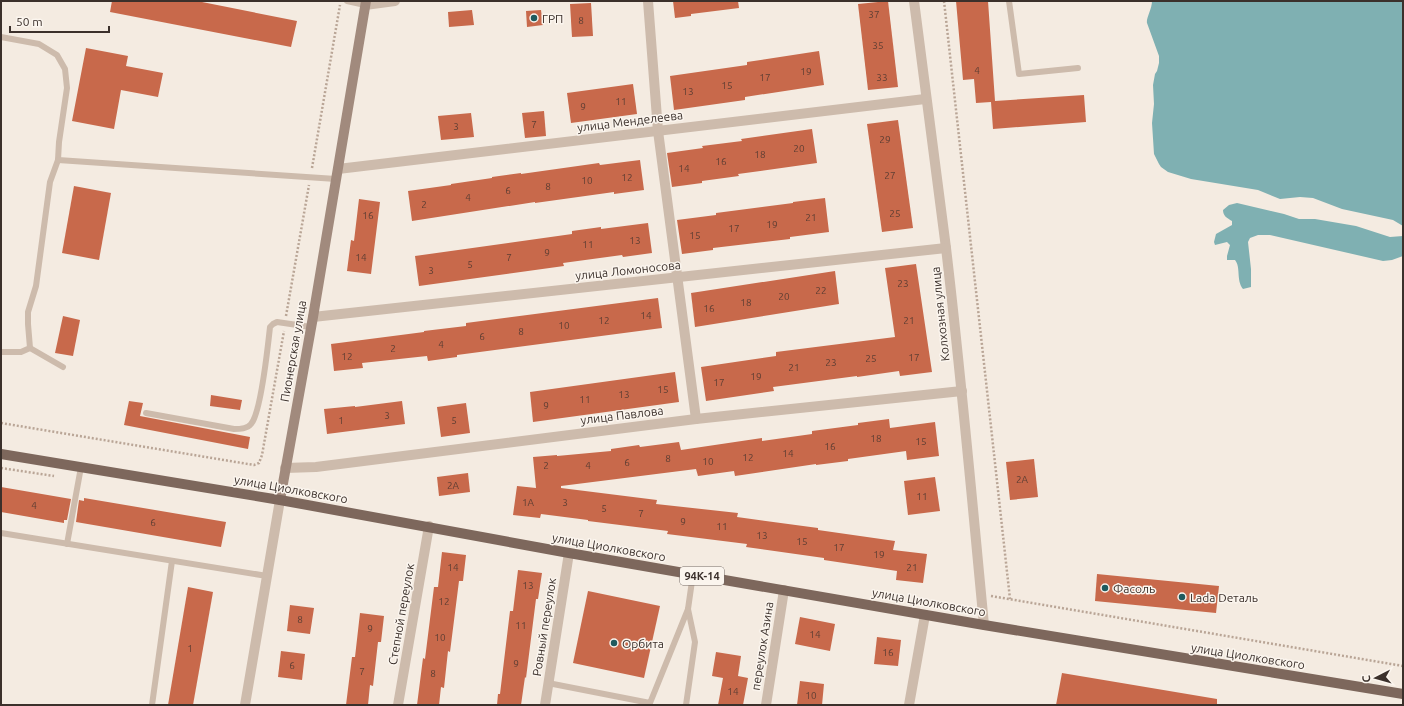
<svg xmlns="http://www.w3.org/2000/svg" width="1404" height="706" font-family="Ubuntu,sans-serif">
<rect width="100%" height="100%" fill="#f4ebe1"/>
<!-- water -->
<g fill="#7fb0b2">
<path d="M1152 1H1403V226L1393 220 1342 209 1313 198 1300 197 1280 199 1258 190 1191 179 1168 172 1161 167 1159 164 1154 154 1152 123 1154 104 1153 85 1155 74 1157 71 1159 63V56L1147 23C1146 18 1152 9 1152 1Z"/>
<path d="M1237 203 1284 214 1299 219H1315L1356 226 1390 237 1403 236V256L1392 260 1383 261 1270 235H1258L1250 238 1248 242 1251 269V287L1243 289C1236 280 1241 267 1235 260H1227V256L1230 245 1227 242 1215 245 1214 242 1216 234 1232 225V221C1227 218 1223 216 1223 210L1229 205Z"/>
</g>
<!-- building -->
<g fill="#c8694b">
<polygon points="112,1 197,1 297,21 291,47 110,12"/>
<polygon points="673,1 738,1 739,8 691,14 691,16 675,18"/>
<polygon points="888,1 898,87 868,90 858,4"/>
<polygon points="956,1 988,1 995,101 1084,95 1086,122 993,129 991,102 976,103 974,79 963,80"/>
<polygon points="591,3 593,36 572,37 570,4"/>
<polygon points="472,10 474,25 449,27 448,12"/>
<polygon points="541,10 543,25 527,27 526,11"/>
<polygon points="86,48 128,56 126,66 163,73 158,97 121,90 114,129 72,121"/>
<polygon points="819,51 824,85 745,97 745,100 674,110 670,76 747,65 747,62"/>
<polygon points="633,84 637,114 571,123 567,93"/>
<polygon points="544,111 546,136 525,138 522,113"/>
<polygon points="471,113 474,137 441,140 438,116"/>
<polygon points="898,120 913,228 882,232 867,124"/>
<polygon points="812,129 817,163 738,174 739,176 702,181 702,183 672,187 667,153 703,148 702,146 742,141 741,139"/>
<polygon points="640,160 644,190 614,194 614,192 535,203 535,202 412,221 408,191 451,185 451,184 492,178 492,177 521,173 521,174 599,163 600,165"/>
<polygon points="74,186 111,193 99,260 62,253"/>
<polygon points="825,198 829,232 790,237 790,239 713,248 713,250 682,254 677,220 716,215 716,213 793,203 793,202"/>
<polygon points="359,199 380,202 371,274 347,271 351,240 354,241"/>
<polygon points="648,223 652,253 623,257 622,255 563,263 564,266 419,286 415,256 572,234 572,231 601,227 601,229"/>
<polygon points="916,264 932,372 900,376 899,371 857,377 857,376 773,387 774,391 706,401 701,367 776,356 776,352 895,337 885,268"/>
<polygon points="835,271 839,304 695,327 691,293"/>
<polygon points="658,298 662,328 457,355 457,357 428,361 427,356 362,363 363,368 334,371 331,344 424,332 424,331 466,326 466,323"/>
<polygon points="63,316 80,320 73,356 55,353"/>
<polygon points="675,372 679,402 533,422 530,392"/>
<polygon points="211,395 242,400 240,410 210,406"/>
<polygon points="129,401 143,403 140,416 250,437 248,449 124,425"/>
<polygon points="402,401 405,424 327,434 324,409 355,406 355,407"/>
<polygon points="466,403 470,433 441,437 437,407"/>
<polygon points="889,419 890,428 935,422 939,456 907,460 906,451 848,459 848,461 816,465 816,464 735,476 734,471 698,476 696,469 561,486 561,488 657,500 656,504 738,513 737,517 818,528 818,530 895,541 893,550 927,554 923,583 896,580 897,571 824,560 824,558 746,547 747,544 667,534 668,531 588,521 588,520 541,514 540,518 513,515 517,486 536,488 533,457 557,455 557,456 611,451 611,449 639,445 640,447 679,442 681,450 762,438 762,441 812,434 812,431 858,425 858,423"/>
<polygon points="1034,459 1038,497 1010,500 1006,462"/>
<polygon points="468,473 470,492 439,496 437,477"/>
<polygon points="935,477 940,511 908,515 904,481"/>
<polygon points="1,487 71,499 67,520 64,520 64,523 1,512"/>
<polygon points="84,498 226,522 221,547 76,522 79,500 84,501"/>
<polygon points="442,552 466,555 463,581 459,581 450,652 448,651 444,688 441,687 439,705 417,705 423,658 425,659 434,587 438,587"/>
<polygon points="518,570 542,573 538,599 536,599 526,678 525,677 521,705 497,705 498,694 500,694 510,611 513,611"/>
<polygon points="1097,574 1219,586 1216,613 1095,601"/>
<polygon points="188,587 213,592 193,705 168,705"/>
<polygon points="588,591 660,606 644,678 573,663"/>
<polygon points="290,605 314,608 310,634 287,631"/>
<polygon points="360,613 384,616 381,642 378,642 373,686 370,685 368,705 346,705 352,657 355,657"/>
<polygon points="800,617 835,624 830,651 795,644"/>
<polygon points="877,637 901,640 898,666 874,664"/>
<polygon points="281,651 305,654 302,680 278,677"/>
<polygon points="716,652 741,656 738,676 748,678 743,705 718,705 723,678 712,676"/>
<polygon points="1062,673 1217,699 1217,705 1056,705"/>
<polygon points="800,681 824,684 822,705 797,705"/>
</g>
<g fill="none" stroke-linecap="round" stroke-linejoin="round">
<!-- path -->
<g stroke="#b9a596" stroke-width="2.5" stroke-dasharray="2 2" stroke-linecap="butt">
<polyline points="944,1 1010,599"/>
<polyline points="312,168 340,5"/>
<polyline points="286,316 309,185"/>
<polyline points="1,423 254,465 259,463 262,455 284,331"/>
<polyline points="1,468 54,476"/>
<polyline points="991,596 1403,666"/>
</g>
<!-- lane -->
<g stroke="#cdbbac" stroke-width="6">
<polyline points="347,1 365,5"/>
<polyline points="1009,1 1019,74 1078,68"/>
<polyline points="1,37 39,44 57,55 65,69 67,88 59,142 58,160 50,182 36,286 28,312 28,324 30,348 21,352 1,352"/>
<polyline points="58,160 336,179"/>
<polyline points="30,348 63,367"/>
<path d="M146 413 234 429C240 429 247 429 251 424 261 413 268 345 270 327L273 324 277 322 311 327"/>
<polyline points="1,533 267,576"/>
<polyline points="67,544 81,467"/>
<polyline points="548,683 650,703 688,609 693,574"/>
<polyline points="152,705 172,561"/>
<polyline points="686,705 695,642 688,609"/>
</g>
<!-- street -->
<g stroke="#cdbbac" stroke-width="10">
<polyline points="648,1 658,131 696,419"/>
<path d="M914 1C924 84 935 166 946 248 961 374 972 500 984 625"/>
<polyline points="365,5 395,1"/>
<polyline points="338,169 925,99"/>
<polyline points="313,317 946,248"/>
<polyline points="285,468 316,467 696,419 962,391"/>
<polyline points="245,705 280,500"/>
<polyline points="398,705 429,526"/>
<polyline points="545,705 569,553"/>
<polyline points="766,705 784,590"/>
<polyline points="909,705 925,615"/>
</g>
<!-- secondary -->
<polyline stroke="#a18a7d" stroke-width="10" points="280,500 313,317 366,1"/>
<!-- primary -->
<polyline stroke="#7d675c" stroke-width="10" points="1,454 280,500 569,553 984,625 1403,694"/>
</g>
<!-- markers -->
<g fill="#1f5a5e" stroke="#fbf5ee" stroke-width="1.5">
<circle cx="534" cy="18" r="4"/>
<circle cx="1105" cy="588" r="4"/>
<circle cx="1182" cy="597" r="4"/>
<circle cx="614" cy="643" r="4"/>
</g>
<g text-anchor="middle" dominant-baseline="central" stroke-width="3" stroke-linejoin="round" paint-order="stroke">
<!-- number labels -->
<g font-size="10" fill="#5e3e33">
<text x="874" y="14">37</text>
<text x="581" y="20">8</text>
<text x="878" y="45">35</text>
<text x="977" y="70">4</text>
<text x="806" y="71">19</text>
<text x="765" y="77">17</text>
<text x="882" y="77">33</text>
<text x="727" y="85">15</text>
<text x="688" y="91">13</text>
<text x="621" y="101">11</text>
<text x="583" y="106">9</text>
<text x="534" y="124">7</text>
<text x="456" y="126">3</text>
<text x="885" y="139">29</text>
<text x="799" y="148">20</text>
<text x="760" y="154">18</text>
<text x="721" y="161">16</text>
<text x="684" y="168">14</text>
<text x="890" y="175">27</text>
<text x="627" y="177">12</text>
<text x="587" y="180">10</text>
<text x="548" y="186">8</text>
<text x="508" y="190">6</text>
<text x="468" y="197">4</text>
<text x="424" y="204">2</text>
<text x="895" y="213">25</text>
<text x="368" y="215">16</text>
<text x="811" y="217">21</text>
<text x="772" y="224">19</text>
<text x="734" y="228">17</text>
<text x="695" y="235">15</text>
<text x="635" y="240">13</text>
<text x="588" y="244">11</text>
<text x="547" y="252">9</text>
<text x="361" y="257">14</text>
<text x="509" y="257">7</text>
<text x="470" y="264">5</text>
<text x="431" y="270">3</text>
<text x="903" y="283">23</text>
<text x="821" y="290">22</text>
<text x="784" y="296">20</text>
<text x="746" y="302">18</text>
<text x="709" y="308">16</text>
<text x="646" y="315">14</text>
<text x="604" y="320">12</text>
<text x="909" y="320">21</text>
<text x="564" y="325">10</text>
<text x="521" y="331">8</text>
<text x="482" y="336">6</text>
<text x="441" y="344">4</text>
<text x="393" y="348">2</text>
<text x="347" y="356">12</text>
<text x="914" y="357">17</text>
<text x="871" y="358">25</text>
<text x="831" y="362">23</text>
<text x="794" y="367">21</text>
<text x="756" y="376">19</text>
<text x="719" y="382">17</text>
<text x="663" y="389">15</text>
<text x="624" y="394">13</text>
<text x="585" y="399">11</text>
<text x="546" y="405">9</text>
<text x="387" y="415">3</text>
<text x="341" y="420">1</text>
<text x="454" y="420">5</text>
<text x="876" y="438">18</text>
<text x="921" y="441">15</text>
<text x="830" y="446">16</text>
<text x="788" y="453">14</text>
<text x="748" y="457">12</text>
<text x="668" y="458">8</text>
<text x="708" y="461">10</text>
<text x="627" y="462">6</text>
<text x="546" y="465">2</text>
<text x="588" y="465">4</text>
<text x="1022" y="479">2А</text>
<text x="453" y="485">2А</text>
<text x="922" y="496">11</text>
<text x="528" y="502">1А</text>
<text x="565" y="502">3</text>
<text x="34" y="505">4</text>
<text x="604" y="508">5</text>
<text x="641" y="513">7</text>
<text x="683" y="521">9</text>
<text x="153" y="522">6</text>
<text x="722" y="526">11</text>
<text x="762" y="535">13</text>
<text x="802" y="541">15</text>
<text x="839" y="547">17</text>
<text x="879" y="554">19</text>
<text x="453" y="567">14</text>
<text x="912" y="567">21</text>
<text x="528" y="585">13</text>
<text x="444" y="601">12</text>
<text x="300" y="619">8</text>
<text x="521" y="625">11</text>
<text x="370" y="628">9</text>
<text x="815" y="634">14</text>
<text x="440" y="637">10</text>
<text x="190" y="648">1</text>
<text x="888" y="652">16</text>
<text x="516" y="663">9</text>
<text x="292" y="665">6</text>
<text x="362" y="671">7</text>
<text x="433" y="673">8</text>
<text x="733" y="691">14</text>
<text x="811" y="695">10</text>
</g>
<!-- shield labels -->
<rect fill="#fbf5ee" stroke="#756b66" stroke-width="1" x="680" y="567" width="44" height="18" rx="3"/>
<g font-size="11" font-weight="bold" fill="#3b302b">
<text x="702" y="576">94К-14</text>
</g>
<!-- poi labels -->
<g font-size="12" fill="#3b302b" stroke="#fbf5ee" text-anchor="start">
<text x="542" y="18">ГРП</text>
<text x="1113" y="588">Фасоль</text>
<text x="1190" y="597">Lada Dеталь</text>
<text x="622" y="643">Орбита</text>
</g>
<!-- street labels -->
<g font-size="12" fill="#3b302b" stroke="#fbf5ee">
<text transform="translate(630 121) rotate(-7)">улица Менделеева</text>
<text transform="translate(628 270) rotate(-6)">улица Ломоносова</text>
<text transform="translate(940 314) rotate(-96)">Колхозная улица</text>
<text transform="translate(293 351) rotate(-80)">Пионерская улица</text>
<text transform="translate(622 415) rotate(-7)">улица Павлова</text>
<text transform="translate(291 489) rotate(10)">улица Циолковского</text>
<text transform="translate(609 547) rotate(10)">улица Циолковского</text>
<text transform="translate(929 602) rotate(10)">улица Циолковского</text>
<text transform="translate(401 614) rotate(-80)">Степной переулок</text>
<text transform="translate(544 627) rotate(-81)">Ровный переулок</text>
<text transform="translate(762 646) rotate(-81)">переулок Азина</text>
<text transform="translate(1248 656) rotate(9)">улица Циолковского</text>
</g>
</g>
<!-- border -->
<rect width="1404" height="706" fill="none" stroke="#3b302b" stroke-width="4"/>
<!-- north arrow -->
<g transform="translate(1376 678) rotate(264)" stroke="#fbf5ee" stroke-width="3" paint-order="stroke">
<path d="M0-3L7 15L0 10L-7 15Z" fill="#3b302b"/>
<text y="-6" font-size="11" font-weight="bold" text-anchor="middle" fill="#3b302b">С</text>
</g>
<!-- scale -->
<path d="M10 26v6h99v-6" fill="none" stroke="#3b302b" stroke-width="2"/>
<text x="16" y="26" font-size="12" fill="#3b302b" stroke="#fbf5ee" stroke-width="3" paint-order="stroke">50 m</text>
</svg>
